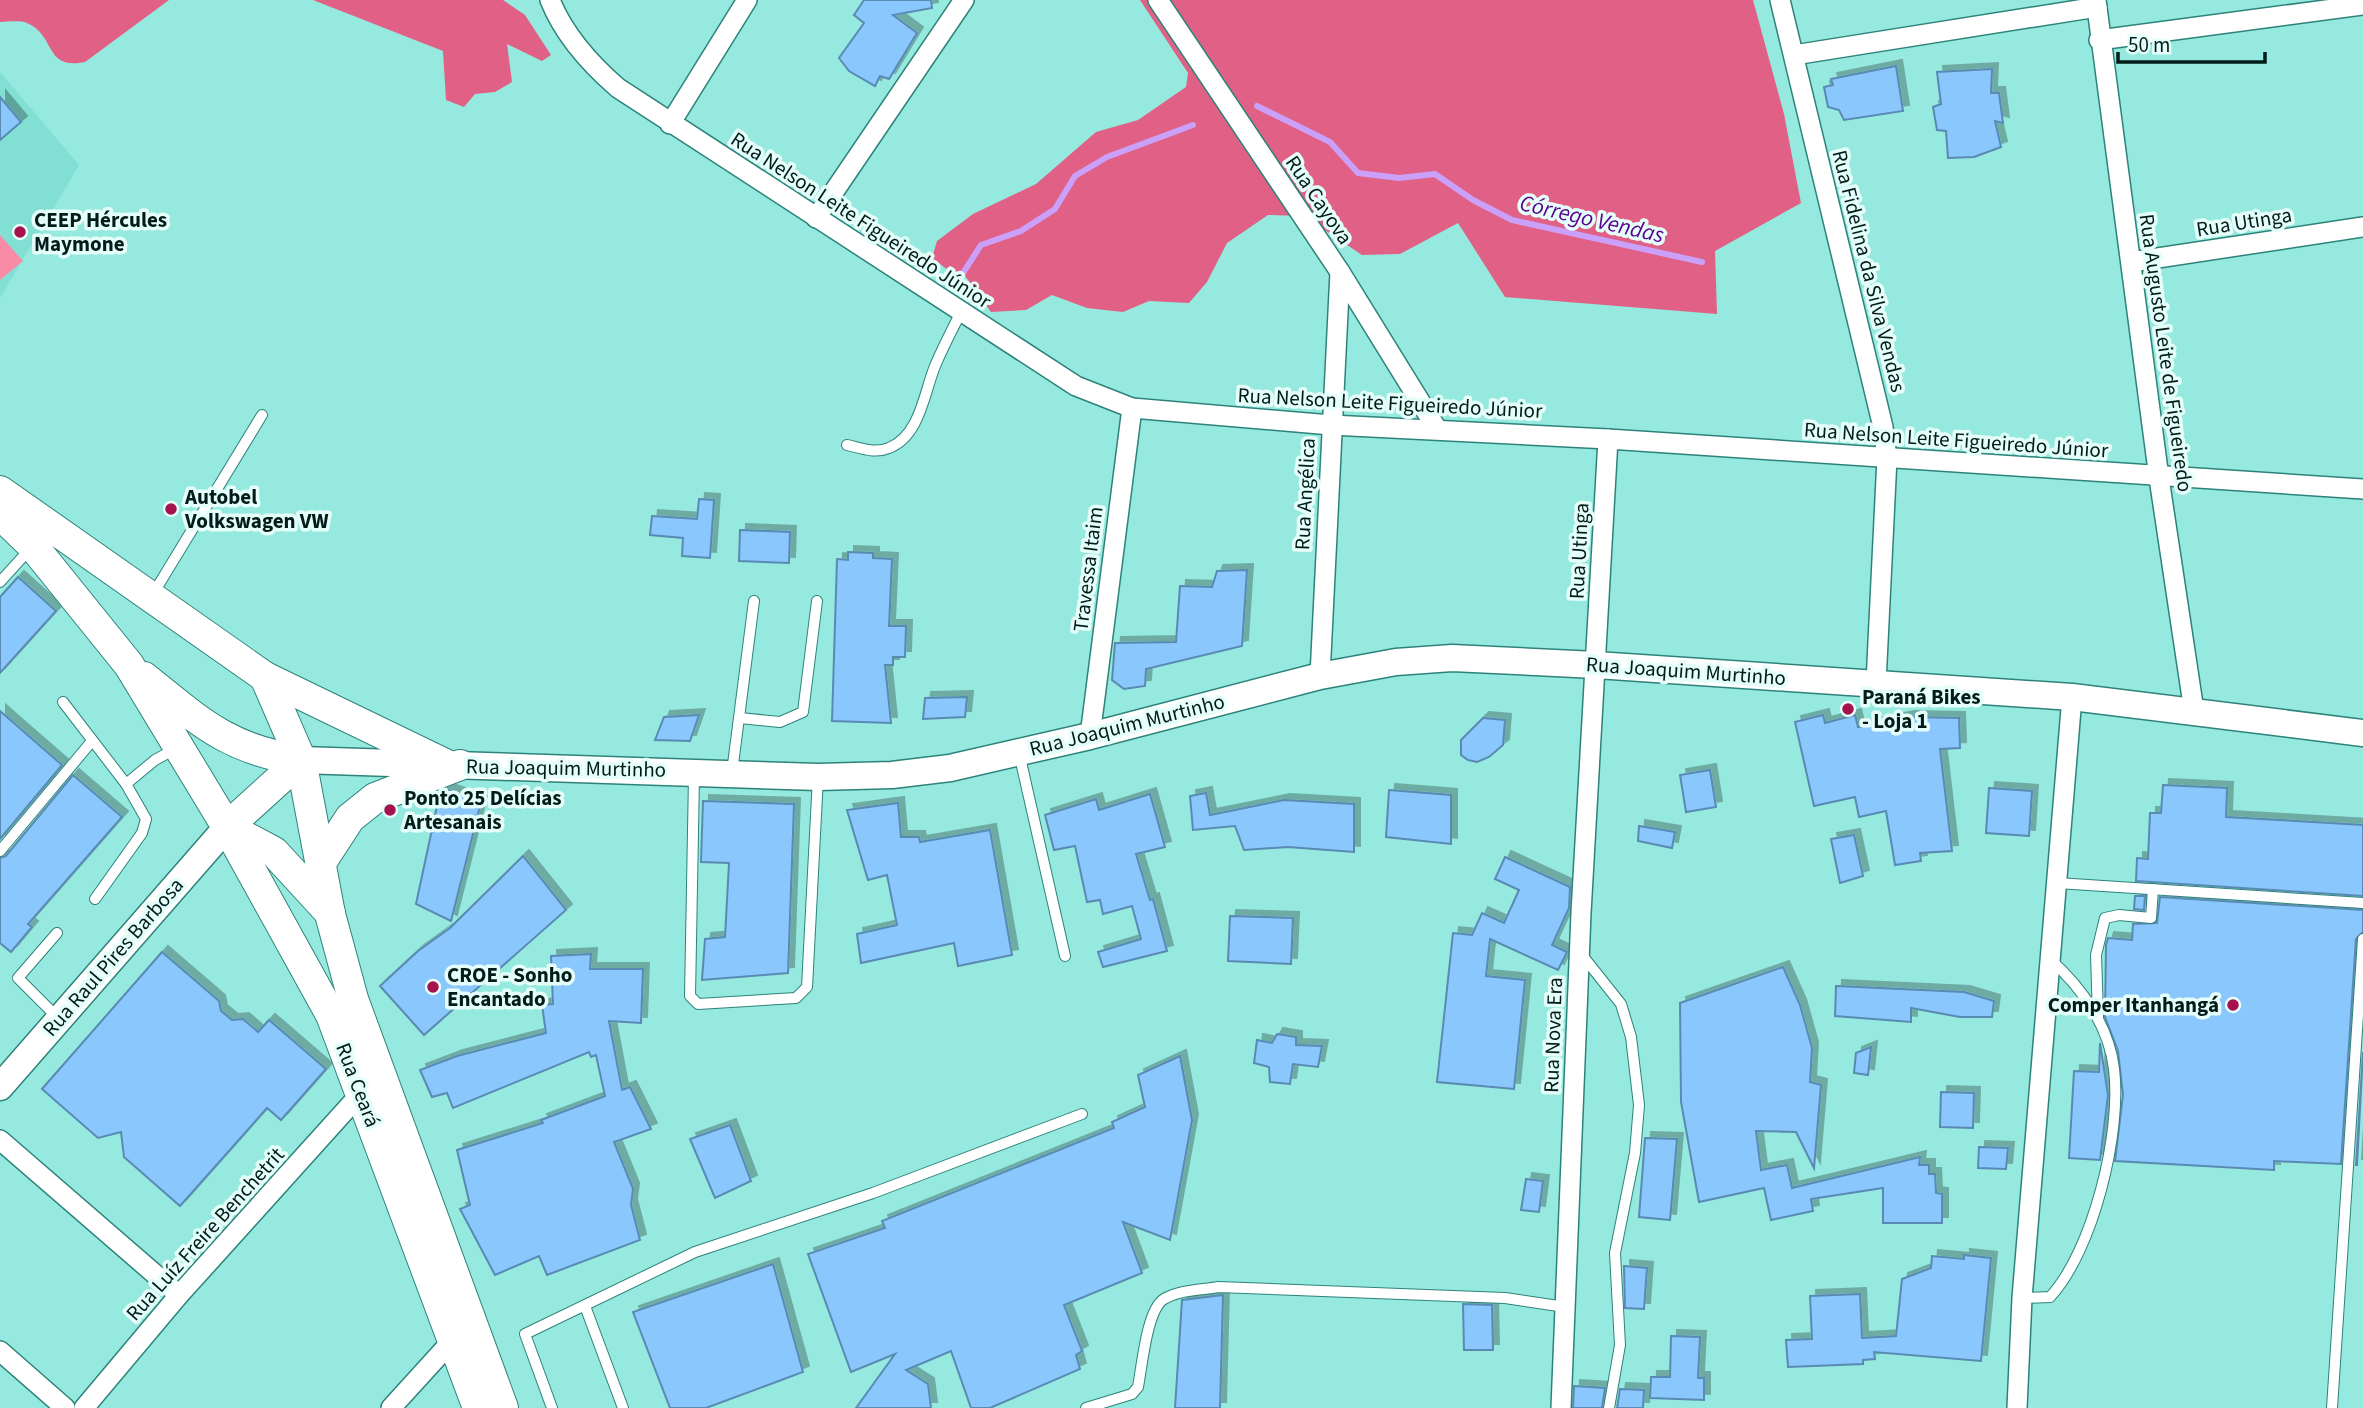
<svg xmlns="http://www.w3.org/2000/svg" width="2363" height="1408" font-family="'Source Sans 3',sans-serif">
<defs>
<filter id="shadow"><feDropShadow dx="6" dy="-6" stdDeviation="0" flood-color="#0004"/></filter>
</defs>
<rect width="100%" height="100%" fill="#96e9de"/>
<!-- built -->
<polygon fill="#81dfd3" points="0,72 79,165 0,298"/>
<!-- green -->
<polygon fill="#f88ca6" points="0,235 23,261 0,280"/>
<!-- forest -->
<g fill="#e16085">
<path d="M0 0H169L85 62C43 70 57 36 27 23 20 20 8 22 0 22Z"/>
<polygon points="313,0 503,0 525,15 551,55 542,61 507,44 512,82 495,92 475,94 464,107 446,100 443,51"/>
<polygon points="1140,0 1753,0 1784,114 1801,203 1715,251 1717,314 1505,297 1458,223 1400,254 1362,255 1304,216 1268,215 1227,243 1207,282 1189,303 1149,301 1123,312 1087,308 1052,295 1026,310 991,312 963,273 948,270 932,258 937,241 973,214 1036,184 1096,132 1138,120 1186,87 1188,73"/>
</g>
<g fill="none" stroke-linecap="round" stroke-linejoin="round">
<!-- stream -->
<g stroke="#caa0f9" stroke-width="6">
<polyline points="1257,106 1330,142 1358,173 1399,178 1435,174 1473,200 1512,220 1702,262"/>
<polyline points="963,273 981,245 1021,231 1055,209 1075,176 1107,157 1193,125"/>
</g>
</g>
<!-- building -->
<g fill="#8ac7fc" stroke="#598ab3" stroke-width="2" filter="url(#shadow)">
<polygon points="864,0 931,0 932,8 893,15 917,33 889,79 880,76 875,86 849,71 839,58 864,23 854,15"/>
<polygon points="1896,66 1903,111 1844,120 1839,110 1828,107 1824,87 1833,85 1831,79"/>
<polygon points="1992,69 1991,93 1999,93 2003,123 1995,121 2001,147 1974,157 1948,158 1946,131 1937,130 1933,107 1941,104 1937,72"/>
<polygon points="0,97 21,122 0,140"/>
<polygon points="699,499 714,500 710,558 682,556 683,538 650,535 652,516 697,519"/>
<polygon points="740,530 790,532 789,563 739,561"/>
<polygon points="848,552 873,553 873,558 892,559 889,626 906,626 905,657 893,657 893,665 885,665 891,723 832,721 837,559 848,560"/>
<polygon points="1247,570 1242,646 1146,669 1145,686 1124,689 1112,680 1115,643 1176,642 1180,586 1212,587 1217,571"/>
<polygon points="18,577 56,611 0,673 0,597"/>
<polygon points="967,697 965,717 923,719 925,698"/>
<polygon points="0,711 62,765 0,839"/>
<polygon points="699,715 690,741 655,740 664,717"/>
<polygon points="1823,715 1825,723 1855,715 1858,727 1908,717 1959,718 1960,748 1940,749 1952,851 1920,853 1921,861 1895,865 1886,811 1859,817 1855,797 1814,806 1795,722"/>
<polygon points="1483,718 1505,720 1503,745 1489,757 1477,762 1468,760 1461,755 1461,740"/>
<polygon points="1710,770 1716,807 1686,812 1680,775"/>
<polygon points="73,775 122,817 28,924 32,927 11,952 0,943 0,858 6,856"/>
<polygon points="2163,785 2227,788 2226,817 2363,825 2363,896 2136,881 2137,858 2148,859 2150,813 2161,813"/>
<polygon points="1989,788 2032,791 2029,836 1986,833"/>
<polygon points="445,789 481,802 451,921 416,904 440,792"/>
<polygon points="1389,790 1451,795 1451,844 1386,837"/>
<polygon points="1206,793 1210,815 1284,800 1354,804 1354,852 1288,847 1244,850 1235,826 1193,830 1190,796"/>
<polygon points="1150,794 1165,847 1136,854 1150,900 1153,899 1167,951 1103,967 1098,952 1141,939 1132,906 1103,914 1100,900 1087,902 1075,846 1054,850 1045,815 1096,799 1099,810"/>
<polygon points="703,801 794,804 788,973 702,980 705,939 725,937 729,863 701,862"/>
<polygon points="898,803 901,837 919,837 920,842 990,830 1012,955 958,966 954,943 861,963 857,934 897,925 887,875 868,880 847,810"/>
<polygon points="1639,826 1675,832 1672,848 1638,841"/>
<polygon points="1854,835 1863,876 1840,883 1831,839"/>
<polygon points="523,856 566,910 424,1035 380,986 418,951 450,928"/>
<polygon points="1505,857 1570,887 1569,908 1552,945 1567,952 1558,970 1490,939 1486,976 1525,980 1514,1089 1437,1082 1453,933 1472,935 1482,913 1504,923 1519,890 1495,879"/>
<polygon points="2135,896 2145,896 2144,910 2134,909"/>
<polygon points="2160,897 2363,910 2363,932 2356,939 2341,1164 2274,1161 2274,1170 2115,1161 2123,1095 2118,1051 2105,1017 2106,945 2108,938 2132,940 2133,924 2157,923"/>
<polygon points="1230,916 1293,918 1291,964 1228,961"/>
<polygon points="162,952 219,1001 221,1011 232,1020 243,1019 258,1032 269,1020 326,1069 281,1120 267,1108 180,1206 124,1157 121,1132 98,1138 42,1089"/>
<polygon points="591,954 590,969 643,969 641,1023 609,1021 622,1090 630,1087 651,1129 614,1142 633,1189 631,1205 640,1240 547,1275 539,1256 495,1275 460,1209 470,1205 457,1150 543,1123 541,1120 605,1096 596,1055 591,1057 589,1052 453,1108 447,1093 432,1097 420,1070 457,1056 546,1033 542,1005 553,1004 551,956"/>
<polygon points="1783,967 1800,1005 1812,1048 1810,1082 1821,1085 1814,1168 1796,1132 1756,1131 1761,1170 1787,1165 1792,1188 1920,1157 1919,1165 1929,1165 1929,1174 1935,1174 1936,1193 1942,1194 1942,1223 1883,1223 1883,1188 1811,1199 1813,1211 1771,1220 1764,1188 1699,1202 1681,1102 1680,1003"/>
<polygon points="1836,986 1964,992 1994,1001 1992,1017 1960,1017 1911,1008 1911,1022 1835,1016"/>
<polygon points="1277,1034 1296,1037 1296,1045 1322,1046 1318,1067 1293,1064 1290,1084 1270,1082 1269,1067 1254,1063 1257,1040 1272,1043"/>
<polygon points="2100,1043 2108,1095 2100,1160 2069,1158 2074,1071 2099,1072"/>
<polygon points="1871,1047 1868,1075 1854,1073 1856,1053"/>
<polygon points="2363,1052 2357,1165 2356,1165"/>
<polygon points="1180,1056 1192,1120 1170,1240 1123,1222 1142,1273 1064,1305 1082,1351 1076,1355 1080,1369 990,1408 971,1408 951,1351 906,1370 928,1384 931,1408 856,1408 895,1354 851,1372 808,1254 885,1228 882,1221 1114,1128 1112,1122 1145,1107 1138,1075"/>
<polygon points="1941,1092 1974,1093 1973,1128 1940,1127"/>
<polygon points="730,1125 751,1181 715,1198 690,1139"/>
<polygon points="1645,1138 1677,1139 1670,1220 1639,1217"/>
<polygon points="1979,1147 2008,1148 2006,1169 1978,1168"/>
<polygon points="1526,1179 1543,1181 1539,1212 1521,1210"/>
<polygon points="1964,1255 1991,1258 1981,1361 1874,1352 1875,1359 1863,1360 1863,1364 1788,1367 1786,1340 1812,1339 1810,1296 1860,1294 1862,1338 1896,1336 1902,1279 1931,1268 1932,1256 1964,1259"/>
<polygon points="773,1264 803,1372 706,1408 670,1408 633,1312"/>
<polygon points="1624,1266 1647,1268 1644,1309 1625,1308"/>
<polygon points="1223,1295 1220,1408 1175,1408 1182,1300"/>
<polygon points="1463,1304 1492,1305 1493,1350 1464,1350"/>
<polygon points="1671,1336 1700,1337 1698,1378 1704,1378 1704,1400 1650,1398 1651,1377 1670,1377"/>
<polygon points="1574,1386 1605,1388 1602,1408 1573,1408"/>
<polygon points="1620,1389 1644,1390 1643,1408 1617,1408"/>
</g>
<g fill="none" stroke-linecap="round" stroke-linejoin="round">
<!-- lane casing -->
<g stroke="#2d837a" stroke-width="12">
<g id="lane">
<path d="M847 445C861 448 875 454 889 448 920 436 924 393 935 366 943 347 952 330 961 312"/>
<polyline points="0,582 30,549"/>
<polyline points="153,594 262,415"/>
<polyline points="63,702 126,784"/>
<polyline points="740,718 780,722 803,712 817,601"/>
<polyline points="1019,753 1065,956"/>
<polyline points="732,772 754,601"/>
<polyline points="694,776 690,996 698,1004 796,998 807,987 818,777"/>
<polyline points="0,851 92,741"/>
<polyline points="2057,883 2363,903"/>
<polyline points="95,899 142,833 146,819 126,784 155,760 177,748"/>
<polyline points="57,933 18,978 59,1019"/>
<polyline points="1582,955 1621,1004 1631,1037 1639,1105 1635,1153 1615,1253 1620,1345 1609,1408"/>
<polyline points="2098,1016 2096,955 2105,918 2119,915 2151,918 2153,889"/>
<path d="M2022 1298 2050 1297C2093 1251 2122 1132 2114 1069 2109 1026 2082 988 2051 960"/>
<polyline points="585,1306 623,1408"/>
<polyline points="552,1408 525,1334 695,1252 873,1193 1082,1114"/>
<path d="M1086 1408 1132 1394 1138 1387C1142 1366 1147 1309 1164 1299 1179 1290 1201 1290 1218 1287L1505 1298 1565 1307"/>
<polyline points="2332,1408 2363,939"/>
</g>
</g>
<!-- street casing -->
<g stroke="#2d837a" stroke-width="22">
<g id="street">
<path d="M550 0C564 35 589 63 618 88L1076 386 1132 408 1331 425 1608 439 2363 489"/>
<polyline points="1158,0 1340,272 1437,429"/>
<polyline points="1780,0 1883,427 1887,458 1876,683"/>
<polyline points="2096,0 2159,478 2194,711"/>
<polyline points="2099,40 2363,5"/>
<polyline points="1794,55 2097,7"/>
<polyline points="670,124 747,0"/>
<polyline points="816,218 964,0"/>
<polyline points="2131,262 2363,227"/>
<polyline points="1320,676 1340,272"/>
<polyline points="1090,736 1132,408"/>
<polyline points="0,1140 179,1295"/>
<polyline points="0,1351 65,1408"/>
<polyline points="84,1408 179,1295 362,1092"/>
<polyline points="391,1408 451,1342 461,1337"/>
<polyline points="1561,1408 1581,913 1608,439"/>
<polyline points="2017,1408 2022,1298 2072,697"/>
</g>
</g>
<!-- secondary casing -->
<g stroke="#2d837a" stroke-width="29">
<g id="secondary">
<polyline points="301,760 818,777 892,775 950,768 1090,736 1320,676 1396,662 1452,658 1596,665 2072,697 2363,733"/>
<polyline points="0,1087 227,827"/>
</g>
</g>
<!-- primary casing -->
<g stroke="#2d837a" stroke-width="32">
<g id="primary">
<polyline points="0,491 265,677 447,765"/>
<polyline points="0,514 33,546 129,665 227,827 331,1015 478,1408"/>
<path d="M144 677C199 721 228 750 301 760"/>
<polyline points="265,677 301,760 330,914 353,999 503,1408"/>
<polyline points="227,827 274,852 330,913"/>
<polyline points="227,827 301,760"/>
<polyline points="322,861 350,818 375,798 460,765"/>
</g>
</g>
<!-- lane -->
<use href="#lane" stroke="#fff" stroke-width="10"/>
<!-- street -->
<use href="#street" stroke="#fff" stroke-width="19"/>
<!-- secondary -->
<use href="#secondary" stroke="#fff" stroke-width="26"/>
<!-- primary -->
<use href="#primary" stroke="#fff" stroke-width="30"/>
</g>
<!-- markers -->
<g fill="#a6124e" stroke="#e6fefa" stroke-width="2.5">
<circle cx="20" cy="232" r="7"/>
<circle cx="171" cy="509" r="7"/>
<circle cx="1848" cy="709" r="7"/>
<circle cx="390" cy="810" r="7"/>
<circle cx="433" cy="987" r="7"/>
<circle cx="2233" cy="1005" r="7"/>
</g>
<g text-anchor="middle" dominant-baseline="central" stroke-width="7" stroke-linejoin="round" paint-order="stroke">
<!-- street labels -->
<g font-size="21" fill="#021c19" stroke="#e6fefa">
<text transform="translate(1319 200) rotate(56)">Rua Cayova</text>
<text transform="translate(861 220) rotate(33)">Rua Nelson Leite Figueiredo Júnior</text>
<text transform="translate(2244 222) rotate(-9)">Rua Utinga</text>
<text transform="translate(1869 271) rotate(76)">Rua Fidelina da Silva Vendas</text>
<text transform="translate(2166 353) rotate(82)">Rua Augusto Leite de Figueiredo</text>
<text transform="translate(1390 403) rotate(3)">Rua Nelson Leite Figueiredo Júnior</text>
<text transform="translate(1956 440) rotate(4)">Rua Nelson Leite Figueiredo Júnior</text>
<text transform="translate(1305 494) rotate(-87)">Rua Angélica</text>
<text transform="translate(1579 551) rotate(-87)">Rua Utinga</text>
<text transform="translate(1088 569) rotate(-83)">Travessa Itaim</text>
<text transform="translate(1686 671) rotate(4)">Rua Joaquim Murtinho</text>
<text transform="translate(1127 725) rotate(-14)">Rua Joaquim Murtinho</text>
<text transform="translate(566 768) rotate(1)">Rua Joaquim Murtinho</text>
<text transform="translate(113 957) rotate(-49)">Rua Raul Pires Barbosa</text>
<text transform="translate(1553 1035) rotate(-88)">Rua Nova Era</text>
<text transform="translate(358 1085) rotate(69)">Rua Ceará</text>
<text transform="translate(205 1234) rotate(-48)">Rua Luíz Freire Benchetrit</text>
</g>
<!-- poi labels -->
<g font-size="21" font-weight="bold" fill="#021c19" stroke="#e6fefa" text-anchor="start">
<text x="34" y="220">CEEP Hércules<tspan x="34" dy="24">Maymone</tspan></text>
<text x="185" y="497">Autobel<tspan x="185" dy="24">Volkswagen VW</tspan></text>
<text x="1862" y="697">Paraná Bikes<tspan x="1862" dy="24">- Loja 1</tspan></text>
<text x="404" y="798">Ponto 25 Delícias<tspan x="404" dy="24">Artesanais</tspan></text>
<text x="447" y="975">CROE - Sonho<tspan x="447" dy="24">Encantado</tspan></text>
<text x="2219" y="1005" text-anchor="end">Comper Itanhangá</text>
</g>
<!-- water labels -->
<g font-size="23" font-style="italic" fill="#5a0190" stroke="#e6fefa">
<text transform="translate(1592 219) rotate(13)">Córrego Vendas</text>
</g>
</g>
<!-- scale -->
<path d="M2118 52v10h147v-10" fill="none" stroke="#021c19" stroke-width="3.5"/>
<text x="2128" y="52" font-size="21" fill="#021c19" stroke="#e6fefa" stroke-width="5" paint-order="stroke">50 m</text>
</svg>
